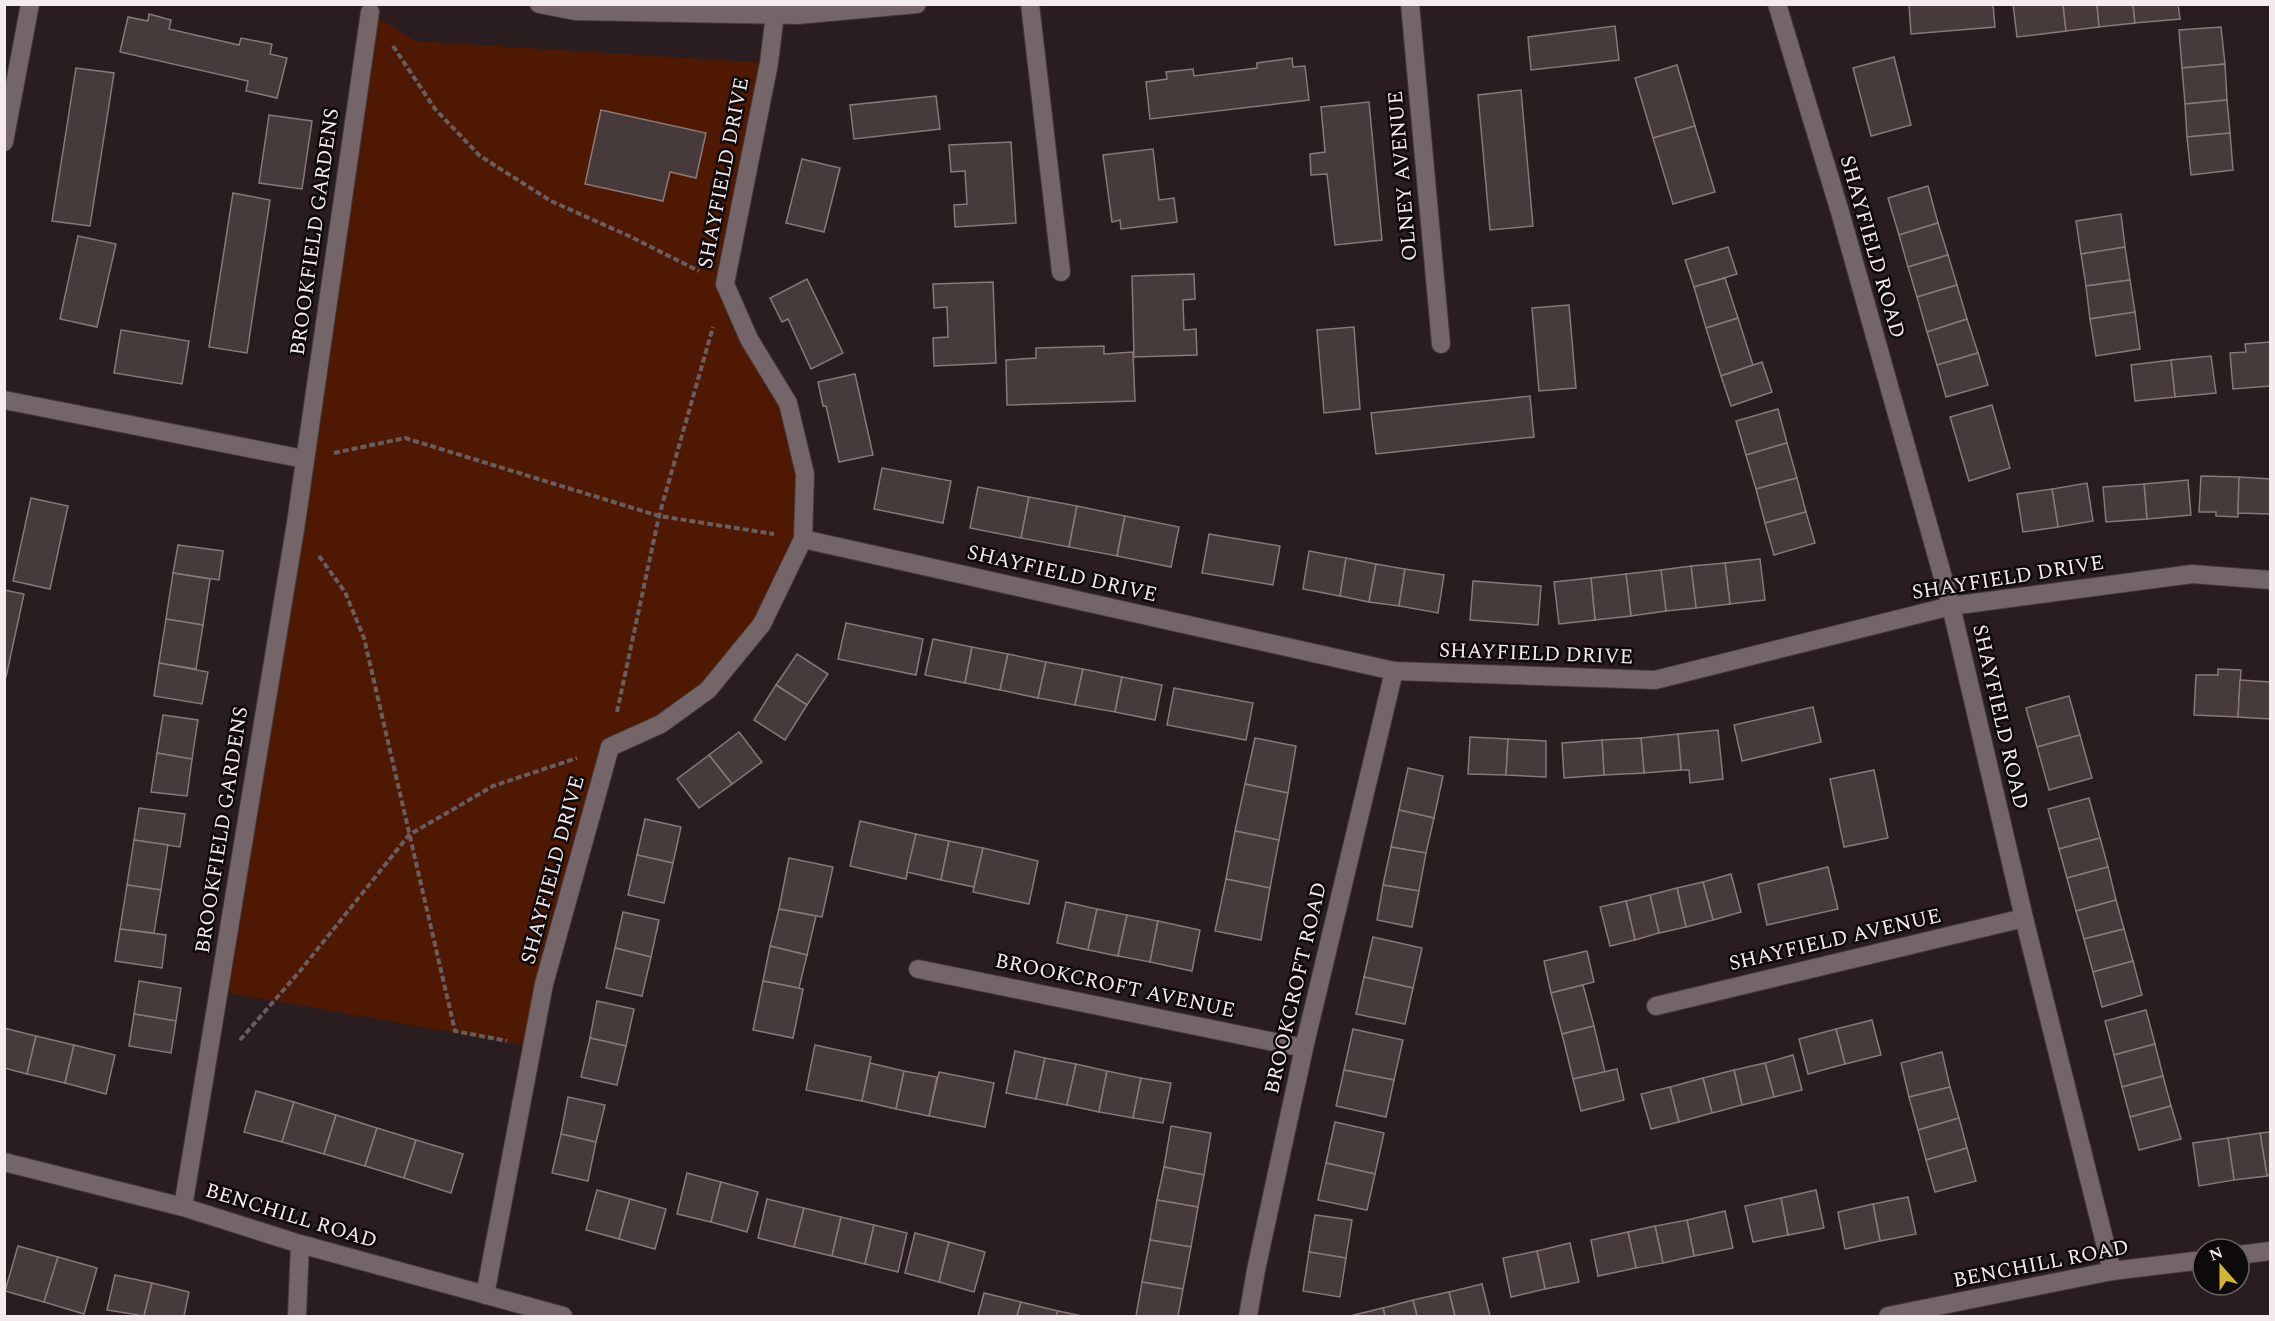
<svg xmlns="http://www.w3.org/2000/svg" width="2275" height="1321" font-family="Spectral,serif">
<rect width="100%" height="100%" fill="#291d20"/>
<!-- green -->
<polygon fill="#4f1801" points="370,12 415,41 769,63 725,284 788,403 805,474 803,539 762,624 708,690 610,747 532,1046 218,991"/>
<!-- building -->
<g fill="#473a3a" stroke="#887978" stroke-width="1.5">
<polygon points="1909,4 1993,4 1995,27 1911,34"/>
<polygon points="2013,4 2063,4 2066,31 2017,37"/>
<polygon points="2063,4 2097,4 2099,27 2066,31"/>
<polygon points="2097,4 2133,4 2135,23 2099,27"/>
<polygon points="2133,4 2178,4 2180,19 2135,23"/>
<polygon points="149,14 171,20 169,29 239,45 241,38 272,44 270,54 287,58 277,98 246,91 248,81 120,52 128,17 148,21"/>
<polygon points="1615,26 1619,60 1531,70 1528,37"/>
<polygon points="2221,27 2225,64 2182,68 2179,30"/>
<polygon points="1894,57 1911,125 1871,136 1853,68"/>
<polygon points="1292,58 1293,67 1305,66 1309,100 1150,119 1146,82 1167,79 1166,72 1193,69 1194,76 1257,68 1257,63"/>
<polygon points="2225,64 2227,100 2185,104 2182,68"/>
<polygon points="1677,65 1695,126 1653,138 1635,78"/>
<polygon points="76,68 114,73 90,226 52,221"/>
<polygon points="1521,90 1533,226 1490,230 1478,95"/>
<polygon points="936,96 940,129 854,139 850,105"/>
<polygon points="2227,100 2230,133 2187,137 2185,104"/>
<polygon points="1369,102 1382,240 1335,245 1327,174 1311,175 1310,154 1325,152 1321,107"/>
<polygon points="601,110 706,133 696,178 670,172 663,201 585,184"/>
<polygon points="269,115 312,121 302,189 259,183"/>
<polygon points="1695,126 1715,192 1673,204 1653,138"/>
<polygon points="2230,133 2233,170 2191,175 2187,137"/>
<polygon points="1011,142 1016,223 955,227 954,205 967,204 965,171 951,172 949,145"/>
<polygon points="1153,149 1159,200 1174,198 1177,222 1121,229 1120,220 1112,222 1103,155"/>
<polygon points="802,159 840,168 824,232 786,223"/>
<polygon points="1928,186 1938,223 1899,235 1888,198"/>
<polygon points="233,193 270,200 247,353 209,347"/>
<polygon points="2121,214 2125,247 2081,254 2076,221"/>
<polygon points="1938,223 1948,255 1908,267 1899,235"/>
<polygon points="78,236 116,244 97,327 60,319"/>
<polygon points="1728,247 1737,274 1694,287 1685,260"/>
<polygon points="2125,247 2130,280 2086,286 2081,254"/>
<polygon points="1948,255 1957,285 1917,297 1908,267"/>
<polygon points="1194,274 1195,299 1183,300 1184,330 1196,329 1197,355 1134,357 1132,276"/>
<polygon points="1725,278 1738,318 1706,328 1694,287"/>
<polygon points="807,279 843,353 811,369 788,319 782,322 770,298"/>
<polygon points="2130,280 2135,312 2090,319 2086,286"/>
<polygon points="993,282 996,363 934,366 933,338 948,337 947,307 934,308 933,284"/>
<polygon points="1957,285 1967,319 1927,332 1917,297"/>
<polygon points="1569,305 1576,388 1539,391 1532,308"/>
<polygon points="2135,312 2140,349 2096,356 2090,319"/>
<polygon points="1738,318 1753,365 1721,376 1706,328"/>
<polygon points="1967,319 1978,353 1937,365 1927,332"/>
<polygon points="1354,327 1360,409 1324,413 1317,330"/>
<polygon points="121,330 189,341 182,384 114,373"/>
<polygon points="2270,342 2270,386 2233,389 2230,353 2246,352 2245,344"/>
<polygon points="1104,346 1104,354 1133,352 1135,401 1007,405 1006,360 1036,358 1036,348"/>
<polygon points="1978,353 1988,385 1946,397 1937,365"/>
<polygon points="2211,356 2216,393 2175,397 2171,360"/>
<polygon points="2171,360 2175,397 2135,401 2131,365"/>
<polygon points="1762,362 1772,392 1731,406 1721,376"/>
<polygon points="855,374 873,455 839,462 826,406 823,406 818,382"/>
<polygon points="1530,396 1534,437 1376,454 1371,413"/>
<polygon points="1992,405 2010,468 1969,481 1950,417"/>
<polygon points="1778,409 1787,443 1746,455 1736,421"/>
<polygon points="1787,443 1797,478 1756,489 1746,455"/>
<polygon points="882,468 951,481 943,523 874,509"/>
<polygon points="2201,476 2239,477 2238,517 2216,516 2216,512 2199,512"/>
<polygon points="2239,477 2270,479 2270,514 2238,513"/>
<polygon points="1797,478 1806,512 1765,523 1756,489"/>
<polygon points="2188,480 2191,515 2147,519 2144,484"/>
<polygon points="2087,483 2093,521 2058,527 2052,489"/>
<polygon points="2144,484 2147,519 2106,522 2103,487"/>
<polygon points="978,487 1029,497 1021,538 970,528"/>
<polygon points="2052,489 2058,527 2023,532 2017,494"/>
<polygon points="1029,497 1077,506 1069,547 1021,538"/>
<polygon points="31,498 68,506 50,589 13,581"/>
<polygon points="1077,506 1125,516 1117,556 1069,547"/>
<polygon points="1806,512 1815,543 1774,555 1765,523"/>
<polygon points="1125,516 1179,527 1171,567 1117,556"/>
<polygon points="1209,534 1280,546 1273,585 1202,573"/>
<polygon points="178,545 223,551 219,580 173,573"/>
<polygon points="1309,551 1346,558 1340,596 1303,589"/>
<polygon points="1346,558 1376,564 1369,602 1340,596"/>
<polygon points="1760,559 1765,600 1730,604 1725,563"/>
<polygon points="1725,563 1730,604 1696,608 1691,566"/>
<polygon points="1376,564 1405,569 1399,606 1369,602"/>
<polygon points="1691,566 1696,608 1666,611 1661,570"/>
<polygon points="1405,569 1444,575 1438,613 1399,606"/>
<polygon points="1661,570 1666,611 1631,616 1626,574"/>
<polygon points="173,573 210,579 203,625 166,619"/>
<polygon points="1626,574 1631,616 1595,620 1591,578"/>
<polygon points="1591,578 1595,620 1559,624 1554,582"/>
<polygon points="1473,581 1541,586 1538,625 1470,620"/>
<polygon points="4,590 24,594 6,677 4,676"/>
<polygon points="166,619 203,625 196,669 159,663"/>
<polygon points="846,623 923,639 916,675 838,659"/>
<polygon points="933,639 972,647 965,683 925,675"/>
<polygon points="972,647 1008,654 1000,690 965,683"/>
<polygon points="797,654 828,674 807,705 776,685"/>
<polygon points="1008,654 1046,662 1038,698 1000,690"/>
<polygon points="1046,662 1083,669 1075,705 1038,698"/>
<polygon points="159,663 208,672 202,704 154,696"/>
<polygon points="1083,669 1122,677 1115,712 1075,705"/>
<polygon points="2218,669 2241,670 2238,717 2194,715 2196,675 2218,675"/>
<polygon points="1122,677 1162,685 1155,720 1115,712"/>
<polygon points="2240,680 2270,682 2270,719 2238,717"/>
<polygon points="776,685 807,705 785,740 754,720"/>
<polygon points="1174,688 1253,703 1246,740 1167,725"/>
<polygon points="2069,696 2080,735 2037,747 2026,708"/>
<polygon points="1813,707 1821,742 1742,761 1734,725"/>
<polygon points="163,715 198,720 192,759 157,753"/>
<polygon points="1718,730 1723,779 1690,783 1689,770 1681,770 1678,734"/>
<polygon points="739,732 762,762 732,784 709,755"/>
<polygon points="1678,734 1681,770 1644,773 1641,738"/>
<polygon points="2080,735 2092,778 2049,790 2037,747"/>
<polygon points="1470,737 1508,739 1506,775 1468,774"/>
<polygon points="1255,738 1296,746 1288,793 1245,784"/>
<polygon points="1641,738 1644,773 1604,775 1602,740"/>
<polygon points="1508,739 1546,741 1546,777 1506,775"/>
<polygon points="1602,740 1604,775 1564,778 1562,743"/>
<polygon points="157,753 192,759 187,796 151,792"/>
<polygon points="709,755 732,784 699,808 677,779"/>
<polygon points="1408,768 1443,776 1434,818 1399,810"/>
<polygon points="1874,770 1888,838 1844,847 1830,779"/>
<polygon points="1245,784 1288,793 1279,840 1235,831"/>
<polygon points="2089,798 2100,838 2059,849 2048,809"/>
<polygon points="139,808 185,814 180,847 134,840"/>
<polygon points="1399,810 1434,818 1426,853 1391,847"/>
<polygon points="645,819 681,827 673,863 637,855"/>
<polygon points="860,821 916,834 906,879 850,866"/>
<polygon points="1235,831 1279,840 1270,888 1226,879"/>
<polygon points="916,834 949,841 941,880 907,872"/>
<polygon points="2100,838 2108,867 2067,878 2059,849"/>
<polygon points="134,840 168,845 161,890 127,885"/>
<polygon points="949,841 983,848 974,887 941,880"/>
<polygon points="1391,847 1426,853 1419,891 1383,885"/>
<polygon points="983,848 1038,861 1029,904 973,892"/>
<polygon points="637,855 673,863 664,903 628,895"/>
<polygon points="789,858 833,867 822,917 779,909"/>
<polygon points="1828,867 1838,909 1767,925 1758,884"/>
<polygon points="2108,867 2116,900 2076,911 2067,878"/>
<polygon points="1731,874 1741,912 1713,920 1703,882"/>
<polygon points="1226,879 1270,888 1261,940 1215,931"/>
<polygon points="1703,882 1713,920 1686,927 1677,888"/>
<polygon points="127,885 161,890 154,933 120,929"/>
<polygon points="1383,885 1419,891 1412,927 1377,920"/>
<polygon points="1677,888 1686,927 1659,933 1650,895"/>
<polygon points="1650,895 1659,933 1635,940 1626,901"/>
<polygon points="2116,900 2124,929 2084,939 2076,911"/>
<polygon points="1626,901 1635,940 1610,946 1600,907"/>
<polygon points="1066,902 1097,909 1088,950 1057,943"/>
<polygon points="779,909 816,916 807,955 770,946"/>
<polygon points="1097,909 1127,915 1118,956 1088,950"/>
<polygon points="623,912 659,920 651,957 615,948"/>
<polygon points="1127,915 1158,921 1150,962 1118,956"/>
<polygon points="1158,921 1200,930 1192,971 1150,962"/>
<polygon points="120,929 166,935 162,968 115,961"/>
<polygon points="2124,929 2133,961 2093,972 2084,939"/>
<polygon points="1373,937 1422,948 1413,988 1364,977"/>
<polygon points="770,946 807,955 799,988 763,981"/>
<polygon points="615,948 651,957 642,996 606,988"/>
<polygon points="1587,951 1594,982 1551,993 1544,961"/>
<polygon points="2133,961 2142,995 2102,1007 2093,972"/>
<polygon points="1364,977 1413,988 1405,1024 1356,1014"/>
<polygon points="139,981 181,988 176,1021 134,1014"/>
<polygon points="763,981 803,989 793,1038 753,1030"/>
<polygon points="1583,985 1594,1026 1562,1034 1551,993"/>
<polygon points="597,1001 634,1009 626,1046 590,1038"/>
<polygon points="2146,1010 2155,1044 2114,1055 2105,1021"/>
<polygon points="134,1014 176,1021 171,1053 129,1046"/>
<polygon points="1872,1020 1881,1055 1845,1064 1836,1029"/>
<polygon points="1594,1026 1605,1072 1573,1079 1562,1034"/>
<polygon points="4,1028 36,1036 27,1074 4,1068"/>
<polygon points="1353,1029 1403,1040 1394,1080 1344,1070"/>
<polygon points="1836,1029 1845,1064 1808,1074 1799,1039"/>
<polygon points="36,1036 74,1045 65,1083 27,1074"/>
<polygon points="590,1038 626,1046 617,1085 581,1077"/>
<polygon points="2155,1044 2163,1076 2122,1087 2114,1055"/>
<polygon points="74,1045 115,1055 106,1094 65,1083"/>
<polygon points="815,1045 871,1057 862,1101 806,1090"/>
<polygon points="1015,1051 1045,1058 1036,1099 1006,1093"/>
<polygon points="1942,1052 1950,1087 1909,1097 1901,1063"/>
<polygon points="1793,1055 1802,1090 1774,1097 1765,1063"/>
<polygon points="1045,1058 1076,1064 1067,1105 1036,1099"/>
<polygon points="870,1063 904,1071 896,1109 862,1101"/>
<polygon points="1765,1063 1774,1097 1742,1105 1734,1070"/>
<polygon points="1076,1064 1107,1071 1099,1112 1067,1105"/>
<polygon points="1617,1069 1624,1100 1581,1111 1573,1079"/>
<polygon points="1344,1070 1394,1080 1386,1117 1336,1106"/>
<polygon points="1734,1070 1742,1105 1712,1113 1703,1078"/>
<polygon points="904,1071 937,1077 929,1116 896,1109"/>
<polygon points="1107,1071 1141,1078 1133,1118 1099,1112"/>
<polygon points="939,1072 994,1083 985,1127 929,1116"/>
<polygon points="2163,1076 2171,1106 2130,1117 2122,1087"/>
<polygon points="1141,1078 1171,1083 1163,1123 1133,1118"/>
<polygon points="1703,1078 1712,1113 1679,1122 1670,1087"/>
<polygon points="1670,1087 1679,1122 1651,1129 1641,1094"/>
<polygon points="1950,1087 1959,1118 1918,1130 1909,1097"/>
<polygon points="256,1091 294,1102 282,1142 244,1132"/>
<polygon points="568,1097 605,1105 596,1142 561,1134"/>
<polygon points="294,1102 336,1115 324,1154 282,1142"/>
<polygon points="2171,1106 2181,1139 2139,1150 2130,1117"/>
<polygon points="336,1115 377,1128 365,1166 324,1154"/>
<polygon points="1959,1118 1967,1148 1926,1160 1918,1130"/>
<polygon points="1335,1122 1384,1133 1375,1174 1326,1163"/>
<polygon points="1171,1126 1211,1133 1204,1175 1164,1167"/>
<polygon points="377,1128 416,1140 404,1178 365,1166"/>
<polygon points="2270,1132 2270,1175 2267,1176 2260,1133"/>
<polygon points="2260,1133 2267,1176 2234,1180 2228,1138"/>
<polygon points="561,1134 596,1142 588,1181 552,1173"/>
<polygon points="2228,1138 2234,1180 2199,1186 2193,1143"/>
<polygon points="416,1140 463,1154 451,1193 404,1178"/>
<polygon points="1967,1148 1976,1181 1935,1192 1926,1160"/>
<polygon points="1326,1163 1375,1174 1367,1210 1318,1200"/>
<polygon points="1164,1167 1204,1175 1198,1207 1157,1200"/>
<polygon points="687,1173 721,1182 711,1222 677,1214"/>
<polygon points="721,1182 758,1192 747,1232 711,1222"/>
<polygon points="597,1190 630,1199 619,1239 586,1230"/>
<polygon points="1816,1190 1824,1228 1788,1235 1781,1198"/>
<polygon points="1908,1197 1916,1234 1880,1241 1873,1204"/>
<polygon points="1781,1198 1788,1235 1753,1242 1745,1206"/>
<polygon points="630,1199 666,1209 655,1249 619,1239"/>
<polygon points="767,1199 804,1208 794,1247 758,1238"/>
<polygon points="1157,1200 1198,1207 1191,1247 1150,1240"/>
<polygon points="1873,1204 1880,1241 1845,1249 1838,1212"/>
<polygon points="804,1208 841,1217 832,1256 794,1247"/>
<polygon points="1725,1211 1733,1248 1694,1256 1687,1220"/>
<polygon points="1315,1215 1352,1220 1346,1258 1309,1252"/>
<polygon points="841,1217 874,1225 865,1264 832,1256"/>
<polygon points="1687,1220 1694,1256 1663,1263 1655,1226"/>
<polygon points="874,1225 907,1233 898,1272 865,1264"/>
<polygon points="1655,1226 1663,1263 1636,1268 1628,1232"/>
<polygon points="1628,1232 1636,1268 1598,1276 1591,1240"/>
<polygon points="915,1233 949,1242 939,1282 905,1273"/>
<polygon points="1150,1240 1191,1247 1183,1289 1142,1282"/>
<polygon points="949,1242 985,1252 974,1292 939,1282"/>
<polygon points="1570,1243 1579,1282 1545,1289 1537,1251"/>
<polygon points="18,1246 58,1257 44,1302 5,1291"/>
<polygon points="1537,1251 1545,1289 1511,1297 1503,1258"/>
<polygon points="1309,1252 1346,1258 1340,1297 1303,1291"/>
<polygon points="58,1257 97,1268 84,1314 44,1302"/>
<polygon points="115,1275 152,1283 144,1316 107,1310"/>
<polygon points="1142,1282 1183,1289 1178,1316 1136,1316"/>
<polygon points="152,1283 189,1292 184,1316 144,1316"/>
<polygon points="1482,1284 1490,1316 1455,1316 1449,1292"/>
<polygon points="1449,1292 1455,1316 1417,1316 1413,1300"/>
<polygon points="984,1293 1021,1302 1017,1316 978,1316"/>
<polygon points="1413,1300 1417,1316 1385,1316 1383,1308"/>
<polygon points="1021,1302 1058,1311 1056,1316 1017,1316"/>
<polygon points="1383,1308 1385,1316 1350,1316"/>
<polygon points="1058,1311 1082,1316 1056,1316"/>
</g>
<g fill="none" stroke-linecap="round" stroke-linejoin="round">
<!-- minor casing -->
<g stroke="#43393b" stroke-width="20">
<g id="minor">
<polyline points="539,4 575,11 797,15 917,4"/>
<polyline points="1030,4 1061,272"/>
<polyline points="1410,4 1441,344"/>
<polyline points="1777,4 1840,212 1951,606 2024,918 2112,1271"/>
<polyline points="775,14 769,63 725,284 749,339 788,403 805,474 803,539"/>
<polyline points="4,142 30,4"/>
<polyline points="4,400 304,459"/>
<polyline points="918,969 1304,1048"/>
<polyline points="1656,1006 2024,918"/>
<polyline points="4,1162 183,1207 300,1244 563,1316"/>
<polyline points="183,1207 296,523 370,12"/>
<polyline points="2239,1255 2270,1251"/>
<polyline points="485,1295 544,984 610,747 661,724 708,690 762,624 803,539 1394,671 1655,680 1951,606 2192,574 2270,580"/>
<polyline points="297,1316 300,1244"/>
<polyline points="1248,1316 1256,1270 1304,1048 1394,671"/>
<polyline points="1888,1316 2112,1271 2203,1260"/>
</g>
</g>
<!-- path -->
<g stroke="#685d60" stroke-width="4" stroke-dasharray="6 3" stroke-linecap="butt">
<polyline points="393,46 435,109 480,156 551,201 629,236 699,271"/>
<polyline points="334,453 405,438 659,516 774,534"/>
<polyline points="319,556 345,592 364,638 455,1031 507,1041"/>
<polyline points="617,712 659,516 713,327"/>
<polyline points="240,1040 300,971 409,835 493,786 577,758"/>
</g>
<!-- minor -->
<use href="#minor" stroke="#736568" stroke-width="18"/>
</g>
<g text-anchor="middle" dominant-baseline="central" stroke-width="5" stroke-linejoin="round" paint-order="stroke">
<!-- street labels -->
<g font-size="21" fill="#f4ebed" stroke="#0e090a">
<text transform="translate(724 173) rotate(-79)">SHAYFIELD DRIVE</text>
<text transform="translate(1403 176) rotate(-95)">OLNEY AVENUE</text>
<text transform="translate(315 232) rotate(-82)">BROOKFIELD GARDENS</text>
<text transform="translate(1872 247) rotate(74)">SHAYFIELD ROAD</text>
<text transform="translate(1062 574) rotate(13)">SHAYFIELD DRIVE</text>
<text transform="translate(2008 578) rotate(-9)">SHAYFIELD DRIVE</text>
<text transform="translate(1536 654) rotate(2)">SHAYFIELD DRIVE</text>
<text transform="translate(2000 717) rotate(77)">SHAYFIELD ROAD</text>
<text transform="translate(222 830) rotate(-81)">BROOKFIELD GARDENS</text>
<text transform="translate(553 870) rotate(-75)">SHAYFIELD DRIVE</text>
<text transform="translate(1835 940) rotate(-13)">SHAYFIELD AVENUE</text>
<text transform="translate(1115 986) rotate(12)">BROOKCROFT AVENUE</text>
<text transform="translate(1296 988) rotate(-77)">BROOKCROFT ROAD</text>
<text transform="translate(291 1216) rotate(17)">BENCHILL ROAD</text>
<text transform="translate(2041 1264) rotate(-11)">BENCHILL ROAD</text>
</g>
</g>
<!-- border -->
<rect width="2275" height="1321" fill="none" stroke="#f4ebed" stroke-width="12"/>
<!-- north arrow -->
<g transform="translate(2221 1267) rotate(339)"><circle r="28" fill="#0e090a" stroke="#6a6365" stroke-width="1.5"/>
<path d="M0-4.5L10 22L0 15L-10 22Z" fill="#d3b635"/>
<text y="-9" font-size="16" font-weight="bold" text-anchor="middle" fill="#f4ebed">N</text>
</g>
</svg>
